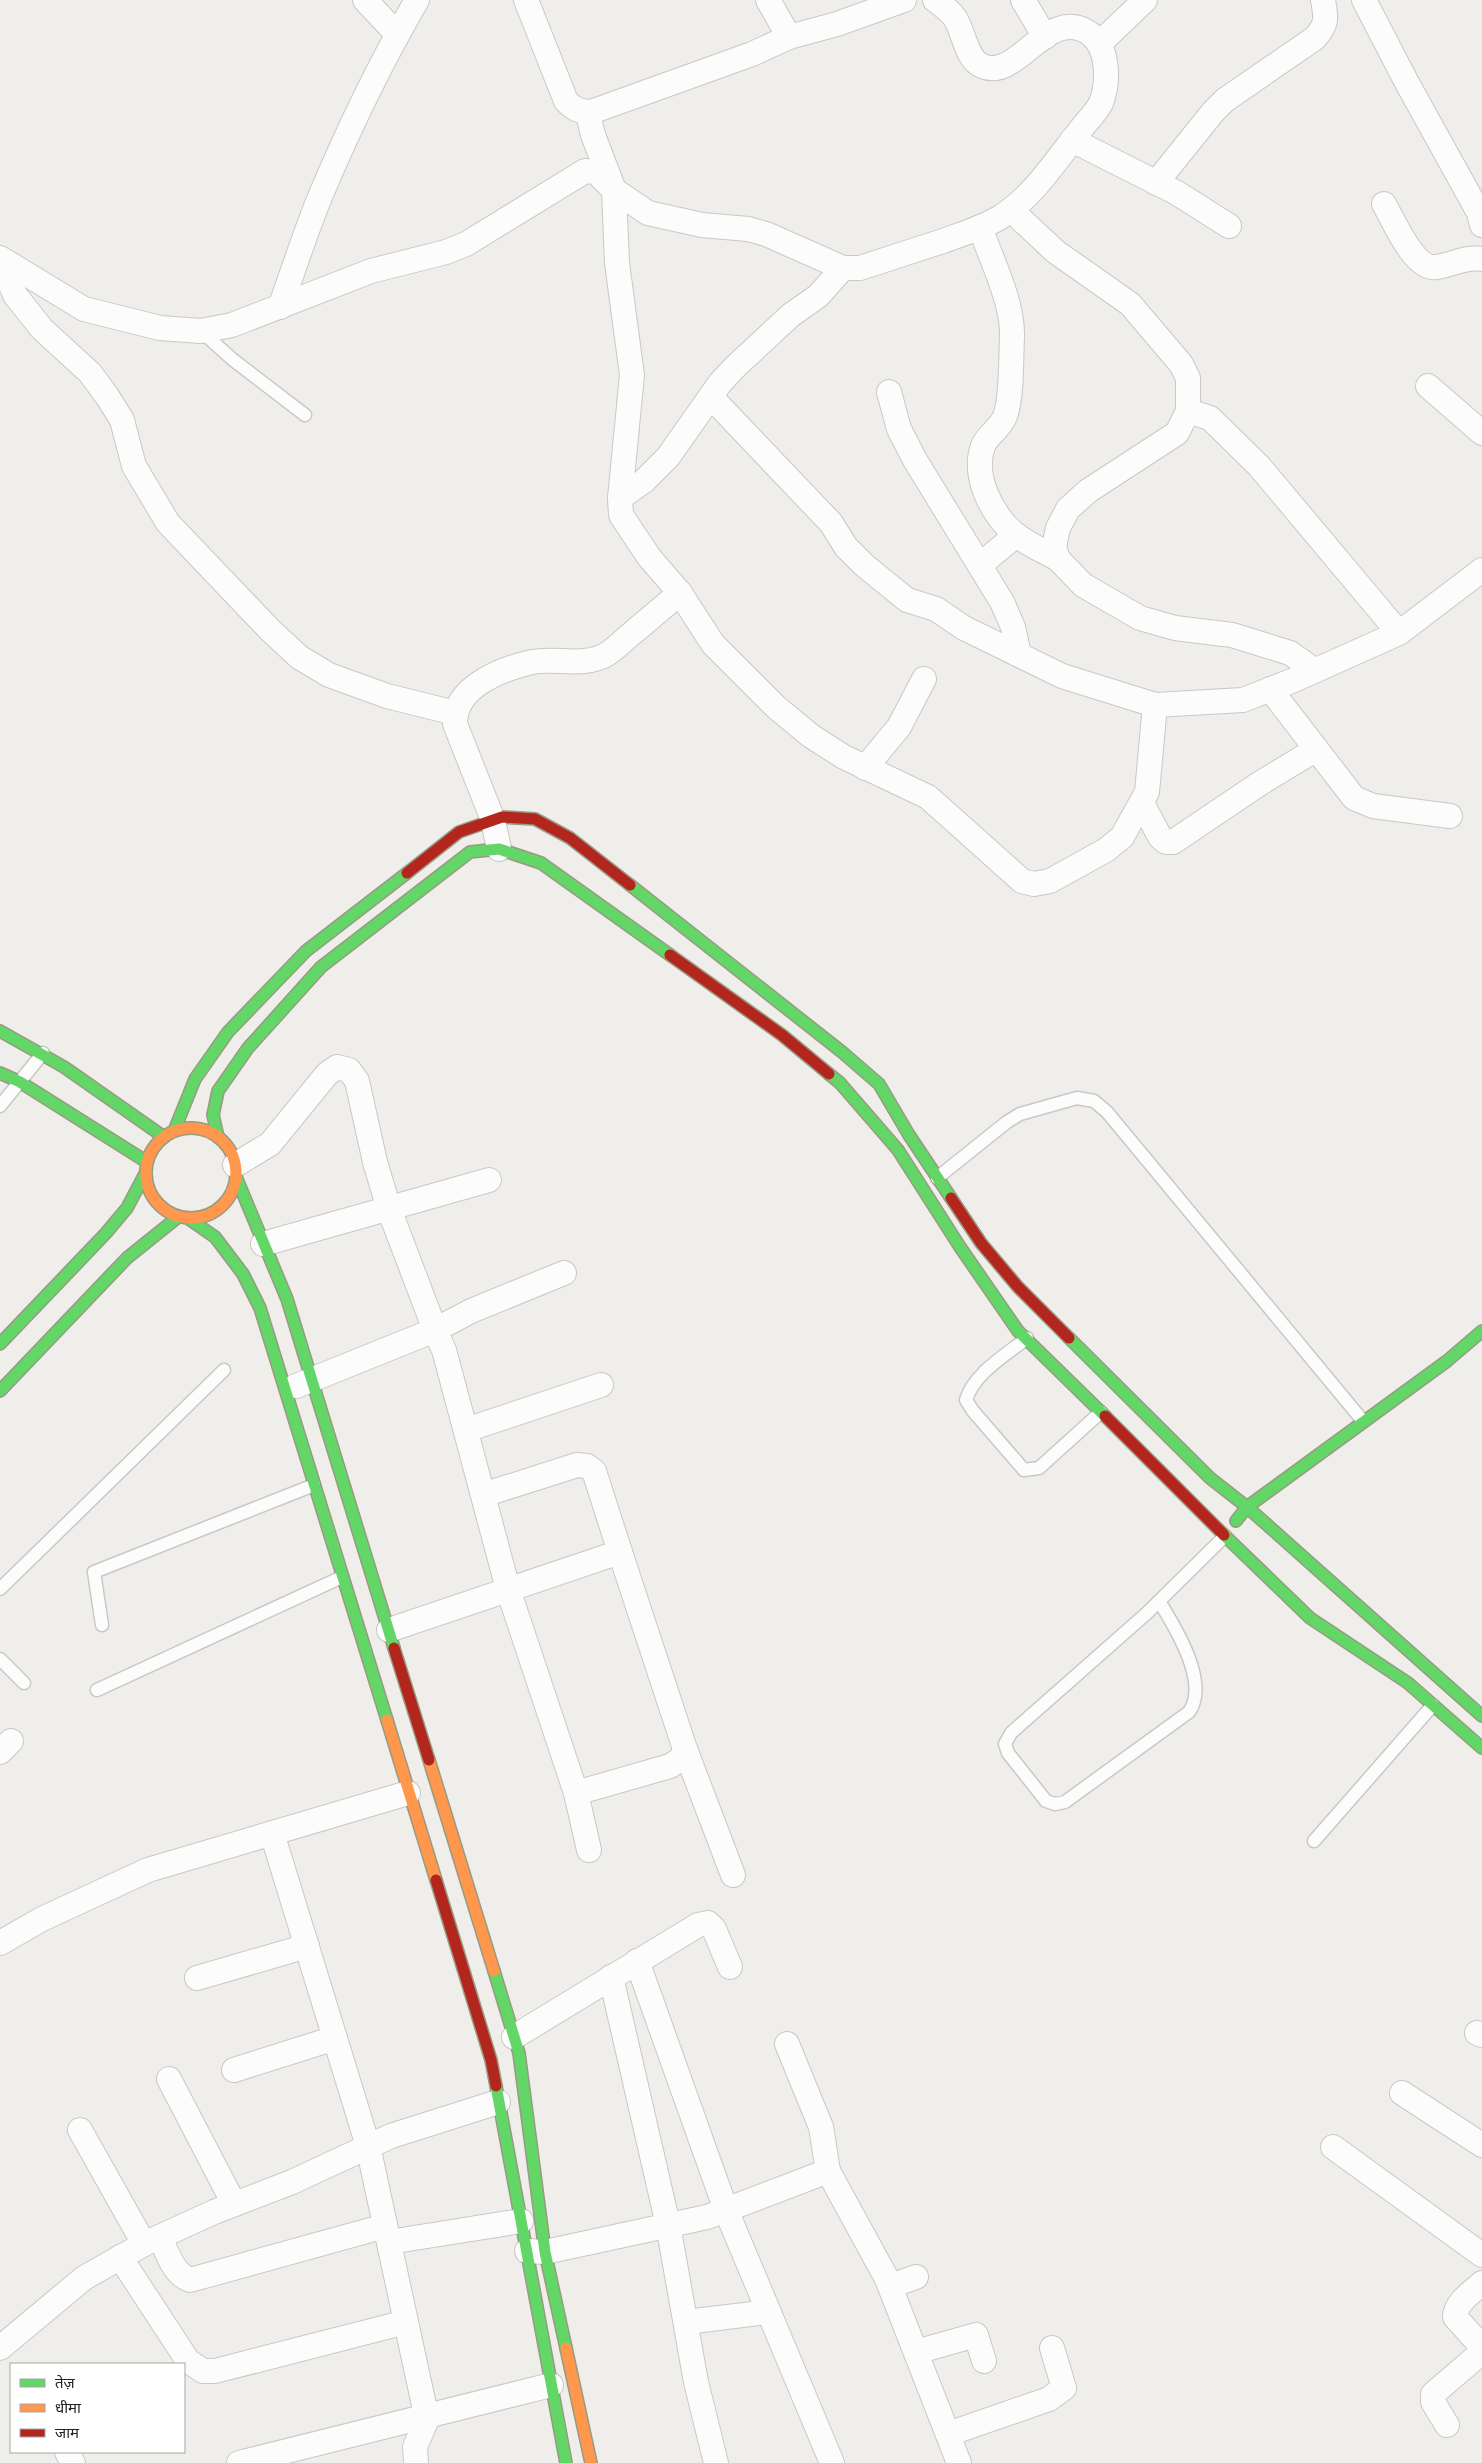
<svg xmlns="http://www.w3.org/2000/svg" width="1482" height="2463" font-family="Inter,'Noto Sans Devanagari',sans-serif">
<rect width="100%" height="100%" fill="#f0eeeb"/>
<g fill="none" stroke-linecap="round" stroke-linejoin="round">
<!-- lane casing -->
<g stroke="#c9c8c7" stroke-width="15">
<g id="lane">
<polyline points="201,331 232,359 305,415"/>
<polyline points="0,1106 43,1053"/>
<polyline points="937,1178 1007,1122 1020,1114 1077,1098 1094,1101 1107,1112 1363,1421"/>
<path d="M1027 1338C1006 1355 974 1373 966 1400L973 1411 1024 1470 1039 1468 1101 1412"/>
<polyline points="0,1589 224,1370"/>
<path d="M1159 1601C1175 1627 1210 1683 1189 1712L1065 1802 1055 1804 1046 1801 1008 1753 1005 1744 1011 1733 1147 1613 1225 1536"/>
<polyline points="102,1625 94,1572 314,1485"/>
<polyline points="0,1659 24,1683"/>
<polyline points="97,1690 342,1577"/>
<polyline points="1314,1841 1433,1705"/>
</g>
</g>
<!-- street casing -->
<g stroke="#c9c8c7" stroke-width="26">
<g id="street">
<polyline points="365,0 397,34"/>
<path d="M526 0 566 101C574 109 580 112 591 112L752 54 789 37 837 24 904 0"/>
<polyline points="768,0 789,37"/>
<polyline points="1023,0 1045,37"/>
<polyline points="1364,0 1406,81 1479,213 1482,225"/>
<polyline points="1100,43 1145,0"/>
<polyline points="591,112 589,118 593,135 614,190 617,263 632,375 620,498 621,515 649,557 680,593 713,644 776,707 811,736 844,757 928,797 1022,881 1034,884 1050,881 1106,850 1122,837 1147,792 1155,705"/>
<polyline points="1072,140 1177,193 1229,226"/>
<path d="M1156 183 1213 112 1225 100 1315 38C1328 23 1326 18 1323 0"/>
<path d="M1384 204C1394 221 1414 270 1436 267 1453 265 1465 256 1482 259"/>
<polyline points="1011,210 1056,252 1130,304 1181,364 1188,378 1188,411 1177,433 1088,491 1068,509 1058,528 1054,547 1058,559 1083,585 1140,618 1175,628 1232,635 1290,653 1314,670"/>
<path d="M980 227C991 259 1013 302 1012 336 1011 356 1012 399 1005 416 1001 428 988 434 983 446 972 476 992 515 1015 534 1027 544 1044 551 1058 559"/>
<path d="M0 258 84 309 160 328 201 331 232 325 371 271 446 252 466 244 585 171 596 172 614 190 648 213 702 225 748 229 766 234 843 268H860C888 259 915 250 943 241 962 234 982 228 999 218 1032 198 1054 163 1078 133 1085 123 1096 113 1101 103 1109 82 1109 47 1089 33 1047 5 1018 82 982 66 966 59 964 32 955 18 950 11 942 5 935 0"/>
<polyline points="0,259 15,295 42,329 90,373 107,396 122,420 134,466 168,523 270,630 299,657 329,675 387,696 455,713"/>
<path d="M280 307C294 269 306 230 322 192 350 126 381 62 417 0"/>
<polyline points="1428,386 1482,433"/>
<polyline points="889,392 899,429 915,460 1002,602 1013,627 1019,655"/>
<polyline points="711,397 831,523 846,547 864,565 907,600 936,609 964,628 1062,676 1155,705 1243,700 1294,680 1399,633 1482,570"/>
<polyline points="1188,411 1210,418 1259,466 1399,633"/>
<polyline points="620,498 644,481 668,457 720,383 736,366 791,315 818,296 843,268"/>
<polyline points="980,565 1016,535"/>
<polyline points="1270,689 1354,798 1373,806 1450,816"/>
<polyline points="865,768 899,727 924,679"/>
<polyline points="1142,803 1160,837 1166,842 1173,842 1259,784 1315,750"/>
<path d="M499 849 493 820 455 724C454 687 501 669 532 662 556 657 584 668 607 654 615 649 623 641 630 635 647 621 663 607 680 593"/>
<polyline points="235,1165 270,1144 327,1074 337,1067 349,1070 357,1081 375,1162 389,1209 435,1330 471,1311 564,1273"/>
<polyline points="263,1244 489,1180"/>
<polyline points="296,1386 435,1330 444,1350 508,1589 576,1793 589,1850"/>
<polyline points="466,1430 601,1385"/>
<polyline points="483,1495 577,1465 587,1466 594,1471 620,1552"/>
<polyline points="389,1630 620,1552 685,1749 681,1759 670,1766 576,1793"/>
<polyline points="685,1749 733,1875"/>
<polyline points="0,1752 11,1741"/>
<polyline points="272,1833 368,2146 427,2419 415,2447 416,2463"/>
<polyline points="0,1943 42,1919 148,1870 408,1793"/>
<polyline points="637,1961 726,2210 832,2463"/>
<polyline points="611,1977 668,2225 696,2382 716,2463"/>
<polyline points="197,1978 307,1946"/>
<polyline points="1477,2033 1482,2035"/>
<polyline points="514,2037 698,1925 708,1923 714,1929 730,1967"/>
<polyline points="787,2044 821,2127 828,2171"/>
<polyline points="234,2070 335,2038"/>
<polyline points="169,2079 234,2204"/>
<polyline points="1402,2093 1482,2145"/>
<polyline points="80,2130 144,2244"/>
<polyline points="1333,2147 1482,2255"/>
<path d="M160 2237C167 2252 173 2274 190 2280L385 2226"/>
<polyline points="389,2242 521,2221"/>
<polyline points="527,2251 545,2252 707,2217 828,2171 887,2279 959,2463"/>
<polyline points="120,2257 188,2361 203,2371 215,2371 406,2322"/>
<path d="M1482 2283C1472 2292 1455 2303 1455 2317L1482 2347"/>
<polyline points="890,2286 916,2277"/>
<polyline points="686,2322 768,2312"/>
<polyline points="0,2348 84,2278 144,2244 214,2212 292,2182 391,2136 498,2102"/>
<polyline points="916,2352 976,2335 984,2361"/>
<polyline points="1447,2425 1433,2402 1433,2394 1482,2352"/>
<polyline points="948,2434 1049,2399 1064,2388 1052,2348"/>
<polyline points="67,2452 73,2463"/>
<polyline points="239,2463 551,2385"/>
</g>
</g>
<!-- fast casing -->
<g stroke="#999a82" stroke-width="14">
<g id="fast">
<polyline points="630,885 842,1052 879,1084 909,1135 951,1198"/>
<polyline points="0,1031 64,1067 164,1137"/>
<polyline points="0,1073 20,1082 147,1162"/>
<polyline points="829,1074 840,1083 898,1150 960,1247 1018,1331 1105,1416"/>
<polyline points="174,1131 195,1079 228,1032 306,951 407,873"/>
<polyline points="218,1137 213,1115 218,1091 248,1048 321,967 470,852 499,849 541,863 670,955"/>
<polyline points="236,1177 287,1299 394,1648"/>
<polyline points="189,1219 215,1237 243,1274 260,1308 387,1720"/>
<polyline points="1069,1338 1210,1478 1247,1507 1482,1716"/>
<polyline points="0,1344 106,1233 127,1208 146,1172"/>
<polyline points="0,1391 127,1258 178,1217"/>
<polyline points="1236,1521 1247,1507 1447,1361 1482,1331"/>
<polyline points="1224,1535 1310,1618 1408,1683 1482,1748"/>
<polyline points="494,1971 519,2053 545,2252 566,2348"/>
<polyline points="496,2086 566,2463"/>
</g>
</g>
<!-- slow casing -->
<g stroke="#999a82" stroke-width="14">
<g id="slow">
<circle cx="191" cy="1173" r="45"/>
<polyline points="387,1720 436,1880"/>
<polyline points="429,1760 494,1971"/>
<polyline points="566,2348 591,2463"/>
</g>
</g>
<!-- jam casing -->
<g stroke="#999a82" stroke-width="14">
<g id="jam">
<polyline points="407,873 459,832 502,817 535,819 570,838 630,885"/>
<polyline points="670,955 782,1035 829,1074"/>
<polyline points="951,1198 981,1243 1018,1287 1069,1338"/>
<polyline points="1105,1416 1224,1535"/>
<polyline points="394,1648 429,1760"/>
<polyline points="436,1880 491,2060 496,2086"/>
</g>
</g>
<!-- lane -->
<use href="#lane" stroke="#fdfcfc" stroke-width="12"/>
<!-- street -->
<use href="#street" stroke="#fdfcfc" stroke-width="24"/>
<!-- fast -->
<use href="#fast" stroke="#63d668" stroke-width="11"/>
<!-- slow -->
<use href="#slow" stroke="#ff974d" stroke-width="11"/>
<!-- jam -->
<use href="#jam" stroke="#b3261e" stroke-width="11"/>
</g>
<!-- legend -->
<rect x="10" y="2363" width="175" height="90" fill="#ffffff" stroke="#a7a7a7"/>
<rect x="20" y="2379" width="25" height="8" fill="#63d668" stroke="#a7a7a7"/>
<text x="55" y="2388" font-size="15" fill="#222222">तेज़</text>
<rect x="20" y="2404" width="25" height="8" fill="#ff974d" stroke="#a7a7a7"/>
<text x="55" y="2413" font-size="15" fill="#222222">धीमा</text>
<rect x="20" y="2429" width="25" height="8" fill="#b3261e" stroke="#a7a7a7"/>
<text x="55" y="2438" font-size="15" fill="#222222">जाम</text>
</svg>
